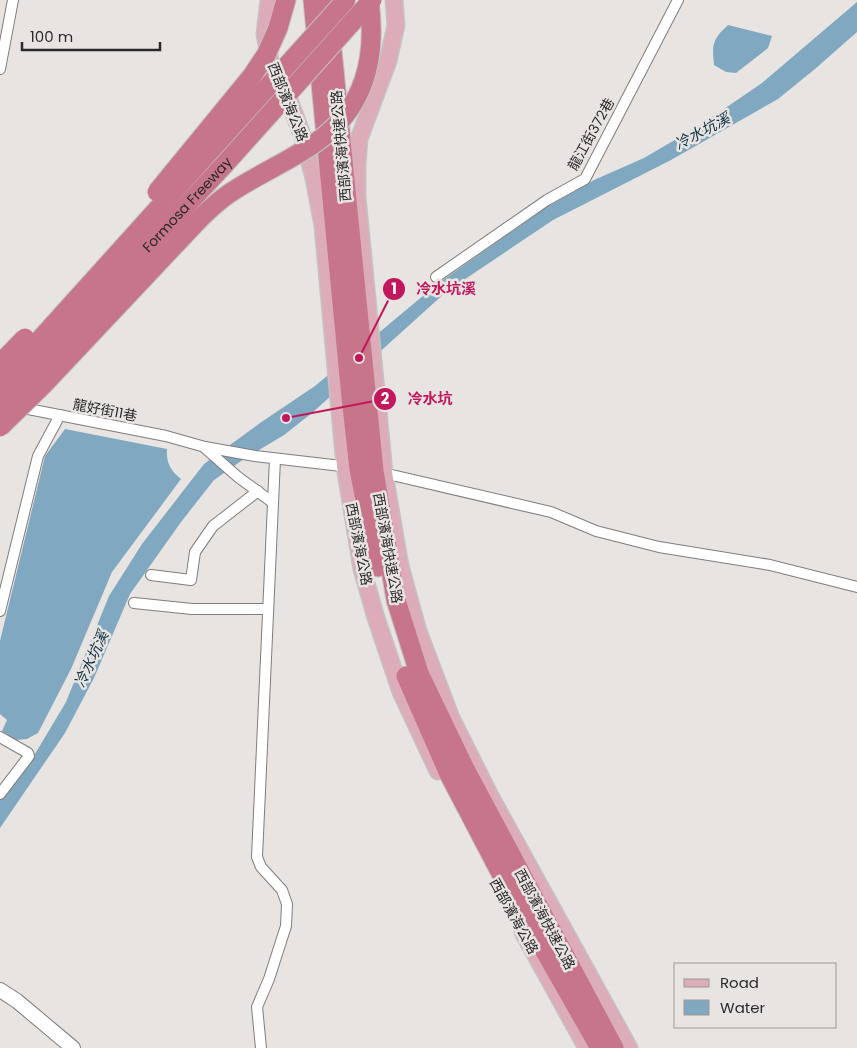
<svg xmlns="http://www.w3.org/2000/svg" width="857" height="1048" font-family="Poppins,'Noto Sans TC',sans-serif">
<rect width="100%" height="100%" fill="#e8e4e2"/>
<!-- water -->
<g fill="#80a8c0">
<polygon points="857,2 857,32 815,69 778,99 671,160 553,220 446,292 312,413 284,435 244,459 214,480 181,522 130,594 94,678 65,733 0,828 0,798 32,759 66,702 109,596 142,544 204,464 260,423 315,386 436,285 542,210 594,180 644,158 702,124 762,83"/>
<path d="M728 25 772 36 768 48 736 73 726 72 714 65C712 44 712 40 728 25Z"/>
<path d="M65 429 167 449C166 463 171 471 181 479L112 572 71 669 38 733 27 739 16 740 2 731 7 720 0 714V641L45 456Z"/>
</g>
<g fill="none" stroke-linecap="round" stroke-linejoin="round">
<!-- street casing -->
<g stroke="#807d7b" stroke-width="12">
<g id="street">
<polyline points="0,69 13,0"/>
<polyline points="436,277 547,200 585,179 678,0"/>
<polyline points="18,407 166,436 205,447 255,456 350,467"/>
<polyline points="205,448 238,477 272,502"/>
<polyline points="379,472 551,512 596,531 659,547 770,565 857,587"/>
<polyline points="151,575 191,580 195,552 213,526 258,491"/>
<polyline points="134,603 192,609 268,609"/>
<polyline points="0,611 38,456 60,415"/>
<polyline points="0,737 28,753 29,756 0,794"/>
<polyline points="261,1048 257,1007 269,979 286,926 287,904 282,890 261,867 257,857 275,459"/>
</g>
</g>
<!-- secondary casing -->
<g stroke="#807d7b" stroke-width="16">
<polyline id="secondary" points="0,990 17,1001 73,1048"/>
</g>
<!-- primary casing -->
<g stroke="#c4c3c3" stroke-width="19">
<g id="primary">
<polyline points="269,0 265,34 271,66 289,100 304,140 314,178 323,226 345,466 362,569 376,618 401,692 438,771"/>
<polyline points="394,0 396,25 388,61 359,139 357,165 357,197 384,473 400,566 418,631 451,718 490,796 629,1048"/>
<polyline points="523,932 587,1048"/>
</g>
</g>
<!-- highway casing -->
<g stroke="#c4c3c3" stroke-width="21">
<g id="highway">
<polyline points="313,0 351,397 359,469 378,567"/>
<polyline points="327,0 374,471 396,600 419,673 464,767 614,1048"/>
<polyline points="278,28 286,0"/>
<polyline points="406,676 449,774 506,883 600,1048"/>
</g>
</g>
<!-- street -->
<use href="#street" stroke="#fff" stroke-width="10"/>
<!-- secondary -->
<use href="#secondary" stroke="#fff" stroke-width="14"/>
<!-- primary -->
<use href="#primary" stroke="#ddacb9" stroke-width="16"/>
<!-- highway -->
<use href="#highway" stroke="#c7758b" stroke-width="19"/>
<!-- highway-bridge casing -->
<g stroke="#c4c3c3" stroke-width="21" stroke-linecap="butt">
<g id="highway-bridge">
<polyline points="157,192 252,76 266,55 278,28"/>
<polyline points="0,364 25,338"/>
<polyline points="0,384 346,0"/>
<path id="s1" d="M0 406 223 166 372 0"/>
<path d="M0 427 43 385 190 229C203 215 217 201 233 191 259 174 289 161 315 143 365 109 377 58 369 0"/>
</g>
</g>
<!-- highway-bridge -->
<use href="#highway-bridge" stroke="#c7758b" stroke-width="19"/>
</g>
<g text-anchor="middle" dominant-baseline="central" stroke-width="5" stroke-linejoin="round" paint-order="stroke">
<!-- street labels -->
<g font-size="14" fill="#2b2929" stroke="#e8e4e2">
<text transform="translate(288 102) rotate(68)">西部濱海公路</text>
<text transform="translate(591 134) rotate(-61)">龍江街372巷</text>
<text transform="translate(341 146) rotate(-95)">西部濱海快速公路</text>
<text stroke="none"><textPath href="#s1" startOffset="275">Formosa Freeway</textPath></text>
<text transform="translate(105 410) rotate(11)">龍好街11巷</text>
<text transform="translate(359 544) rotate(79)">西部濱海公路</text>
<text transform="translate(388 548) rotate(80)">西部濱海快速公路</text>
<text transform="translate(514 916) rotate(61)">西部濱海公路</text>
<text transform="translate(545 919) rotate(62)">西部濱海快速公路</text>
</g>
<!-- water labels -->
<g font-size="15" font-style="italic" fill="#0c2f41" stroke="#e8e4e2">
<text transform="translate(702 131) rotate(-28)">冷水坑溪</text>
<text transform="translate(91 659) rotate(-65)">冷水坑溪</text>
</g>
</g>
<!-- callouts -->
<path fill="none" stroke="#c2185b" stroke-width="2" d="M359 358L394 289M286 418L385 399"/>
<g fill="#c2185b" stroke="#e8e4e2" stroke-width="2">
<circle cx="359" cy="358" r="5"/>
<circle cx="286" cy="418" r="5"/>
<circle cx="394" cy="289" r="12"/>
<circle cx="385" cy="399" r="12"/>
</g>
<g font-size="15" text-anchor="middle" font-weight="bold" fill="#fff">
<text x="394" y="294">1</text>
<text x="385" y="404">2</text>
</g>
<g font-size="15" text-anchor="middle" font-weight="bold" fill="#c2185b" stroke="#e8e4e2" stroke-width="5" stroke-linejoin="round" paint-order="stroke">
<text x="446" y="294">冷水坑溪</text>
<text x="430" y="404">冷水坑</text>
</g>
<!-- legend -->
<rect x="674" y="963" width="162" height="65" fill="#e8e4e2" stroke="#9c9998"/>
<rect x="684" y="979" width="25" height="8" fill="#ddacb9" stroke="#9c9998"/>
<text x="720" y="988" font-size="15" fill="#2b2929">Road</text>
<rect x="684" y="1000" width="25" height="15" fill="#80a8c0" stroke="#9c9998"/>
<text x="720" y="1013" font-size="15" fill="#2b2929">Water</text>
<!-- scale -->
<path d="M22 42v8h138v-8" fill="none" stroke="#2b2929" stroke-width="2.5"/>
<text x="30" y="42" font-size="15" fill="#2b2929" stroke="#e8e4e2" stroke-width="4" paint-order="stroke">100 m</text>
</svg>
